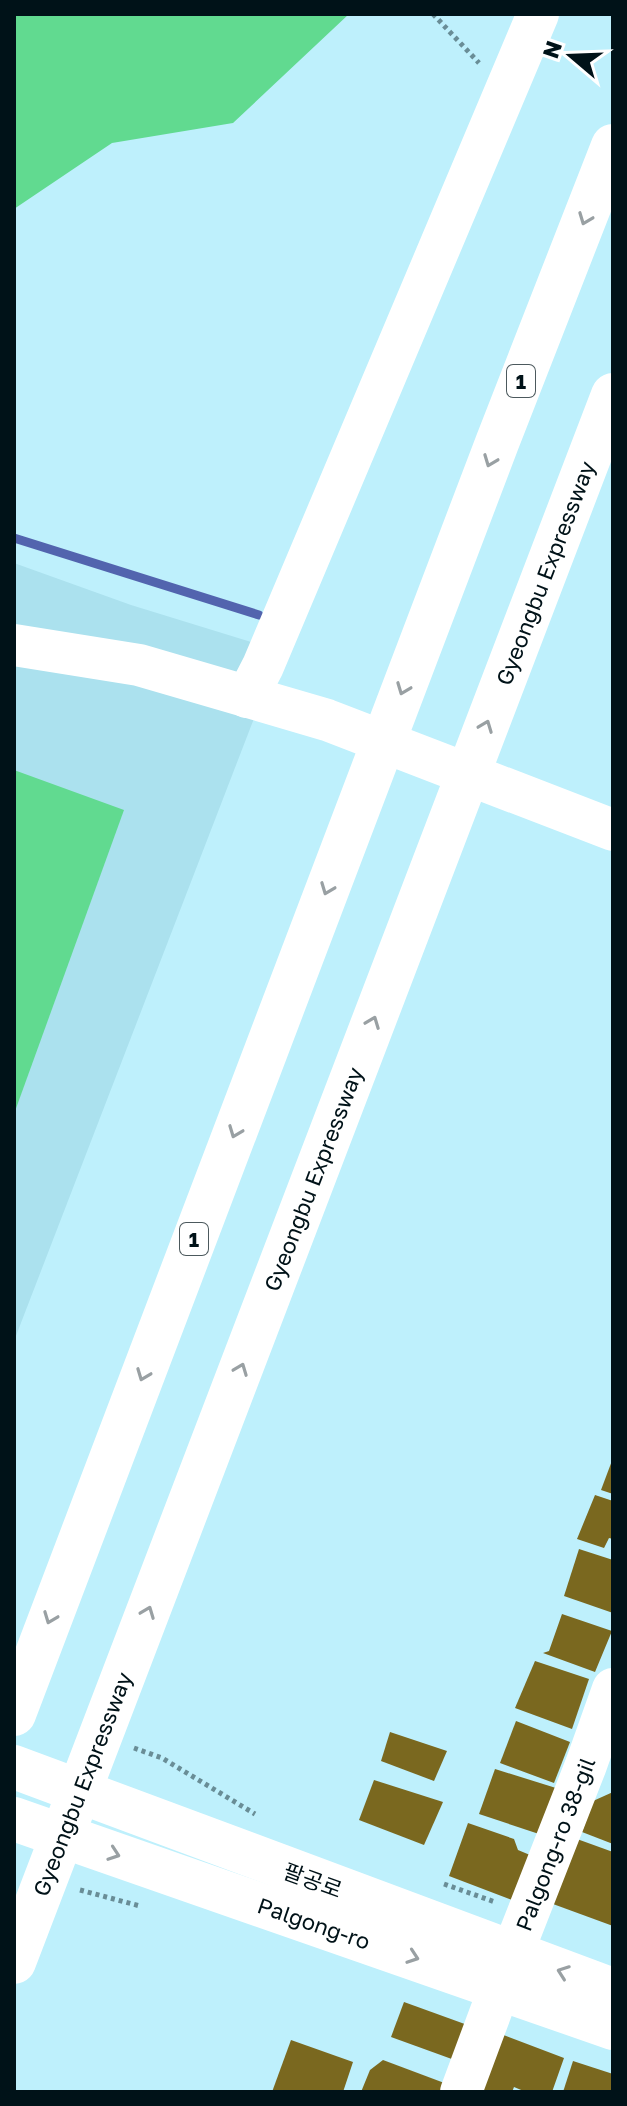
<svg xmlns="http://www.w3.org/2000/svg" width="627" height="2106" font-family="'Golos Text','Noto Sans KR',sans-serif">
<rect width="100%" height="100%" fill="#bef0fc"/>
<!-- built -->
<polygon fill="#abe1ee" points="14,563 131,605 280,651 14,1341"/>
<!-- green -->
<g fill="#61da90">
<polygon points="14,14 349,14 233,123 112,143 14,209"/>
<polygon points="14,770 124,810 14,1114"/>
</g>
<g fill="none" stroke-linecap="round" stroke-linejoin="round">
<!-- stream -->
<polyline stroke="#5264ae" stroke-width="9" points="14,538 259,615"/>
</g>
<!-- building -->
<g fill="#7a681f">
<polygon points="613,1458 613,1494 601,1490"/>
<polygon points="595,1495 613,1501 613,1539 609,1538 604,1548 577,1539"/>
<polygon points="579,1549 613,1560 613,1613 564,1596"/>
<polygon points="562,1614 612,1631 595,1672 543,1653 549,1651"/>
<polygon points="535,1661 589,1679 572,1729 515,1708"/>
<polygon points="516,1721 570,1742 554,1783 500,1763"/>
<polygon points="390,1732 447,1751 434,1781 381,1761"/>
<polygon points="495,1769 556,1788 539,1834 479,1814"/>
<polygon points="374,1780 443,1802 424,1845 359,1820"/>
<polygon points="613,1792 613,1844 582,1832 593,1801"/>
<polygon points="468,1823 514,1839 518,1850 530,1855 512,1900 449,1876"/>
<polygon points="577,1839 613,1852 613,1926 553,1904"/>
<polygon points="404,2002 473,2027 460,2062 391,2037"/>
<polygon points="501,2034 564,2058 552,2092 526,2092 514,2087 512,2092 479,2092"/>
<polygon points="291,2040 353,2062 343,2092 272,2092"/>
<polygon points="383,2060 455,2087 453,2092 361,2092 370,2070"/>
<polygon points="573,2061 613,2074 613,2092 563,2092"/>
</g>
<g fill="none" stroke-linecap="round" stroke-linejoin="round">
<!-- path -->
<g stroke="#698d96" stroke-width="5" stroke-dasharray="4 4" stroke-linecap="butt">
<polyline points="433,14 479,63"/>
<polyline points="134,1748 162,1758 255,1814"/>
<polyline points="444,1884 495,1902"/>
<polyline points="80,1890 140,1906"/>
</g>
<!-- minor -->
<g stroke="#fff" stroke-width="42">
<polyline points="14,645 139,665 327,720 613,830"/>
<polyline points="247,697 263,666 538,14"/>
<polyline points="512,1954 586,1765 613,1689"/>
<polyline points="461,2092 500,1987"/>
</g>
<!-- major -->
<g stroke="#fff" stroke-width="44">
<polyline points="14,1767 613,1990"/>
<polyline points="14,1819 613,2028"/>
</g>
<!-- highway -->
<g stroke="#fff" stroke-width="44">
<polyline points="14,1714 497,443 613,146"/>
<polyline points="14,1962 613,395"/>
</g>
</g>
<!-- one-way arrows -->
<defs><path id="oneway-chevron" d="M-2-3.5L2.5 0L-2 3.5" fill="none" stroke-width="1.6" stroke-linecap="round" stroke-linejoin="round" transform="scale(2)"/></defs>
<g stroke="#99a0a3">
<use href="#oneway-chevron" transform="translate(585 219) rotate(111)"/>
<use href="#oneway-chevron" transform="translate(490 461) rotate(111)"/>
<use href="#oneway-chevron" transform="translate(403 689) rotate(111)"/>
<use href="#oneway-chevron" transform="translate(486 726) rotate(-69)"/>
<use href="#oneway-chevron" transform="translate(327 889) rotate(111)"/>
<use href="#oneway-chevron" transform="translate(373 1022) rotate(-69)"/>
<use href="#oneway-chevron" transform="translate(235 1132) rotate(111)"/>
<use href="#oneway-chevron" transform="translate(241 1369) rotate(-69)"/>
<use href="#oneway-chevron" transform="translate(143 1375) rotate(111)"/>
<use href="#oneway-chevron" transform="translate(148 1612) rotate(-69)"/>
<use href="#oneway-chevron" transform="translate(50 1618) rotate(111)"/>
<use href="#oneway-chevron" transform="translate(114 1854) rotate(19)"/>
<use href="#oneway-chevron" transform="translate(413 1957) rotate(19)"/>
<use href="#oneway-chevron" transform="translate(563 1972) rotate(-160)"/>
</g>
<g text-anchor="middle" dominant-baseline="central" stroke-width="6" stroke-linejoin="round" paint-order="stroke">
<!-- shield labels -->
<g fill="#fff" stroke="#4c595d" stroke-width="2">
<rect x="507" y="365" width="28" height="32" rx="6"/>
<rect x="180" y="1223" width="28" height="32" rx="6"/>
</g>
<g font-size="20" font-weight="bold" fill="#001218">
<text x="521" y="381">1</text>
<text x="194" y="1239">1</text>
</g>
<!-- street labels -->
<g font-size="22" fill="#001218" stroke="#fff">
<text transform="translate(545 573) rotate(-69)">Gyeongbu Expressway</text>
<text transform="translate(313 1179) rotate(-69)">Gyeongbu Expressway</text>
<text transform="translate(82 1784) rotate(-69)">Gyeongbu Expressway</text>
<text transform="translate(555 1844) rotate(-69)">Palgong-ro 38-gil</text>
<text transform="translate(313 1880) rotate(20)">팔공로</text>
<text transform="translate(314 1923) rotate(19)">Palgong-ro</text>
</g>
</g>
<!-- border -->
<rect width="627" height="2106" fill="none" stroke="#001218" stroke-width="32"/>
<!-- north arrow -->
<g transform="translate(571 56) rotate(289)" stroke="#ffffff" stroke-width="6" paint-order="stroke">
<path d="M0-6L14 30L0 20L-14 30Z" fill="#001218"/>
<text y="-12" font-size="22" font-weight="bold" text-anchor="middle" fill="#001218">N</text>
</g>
</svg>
